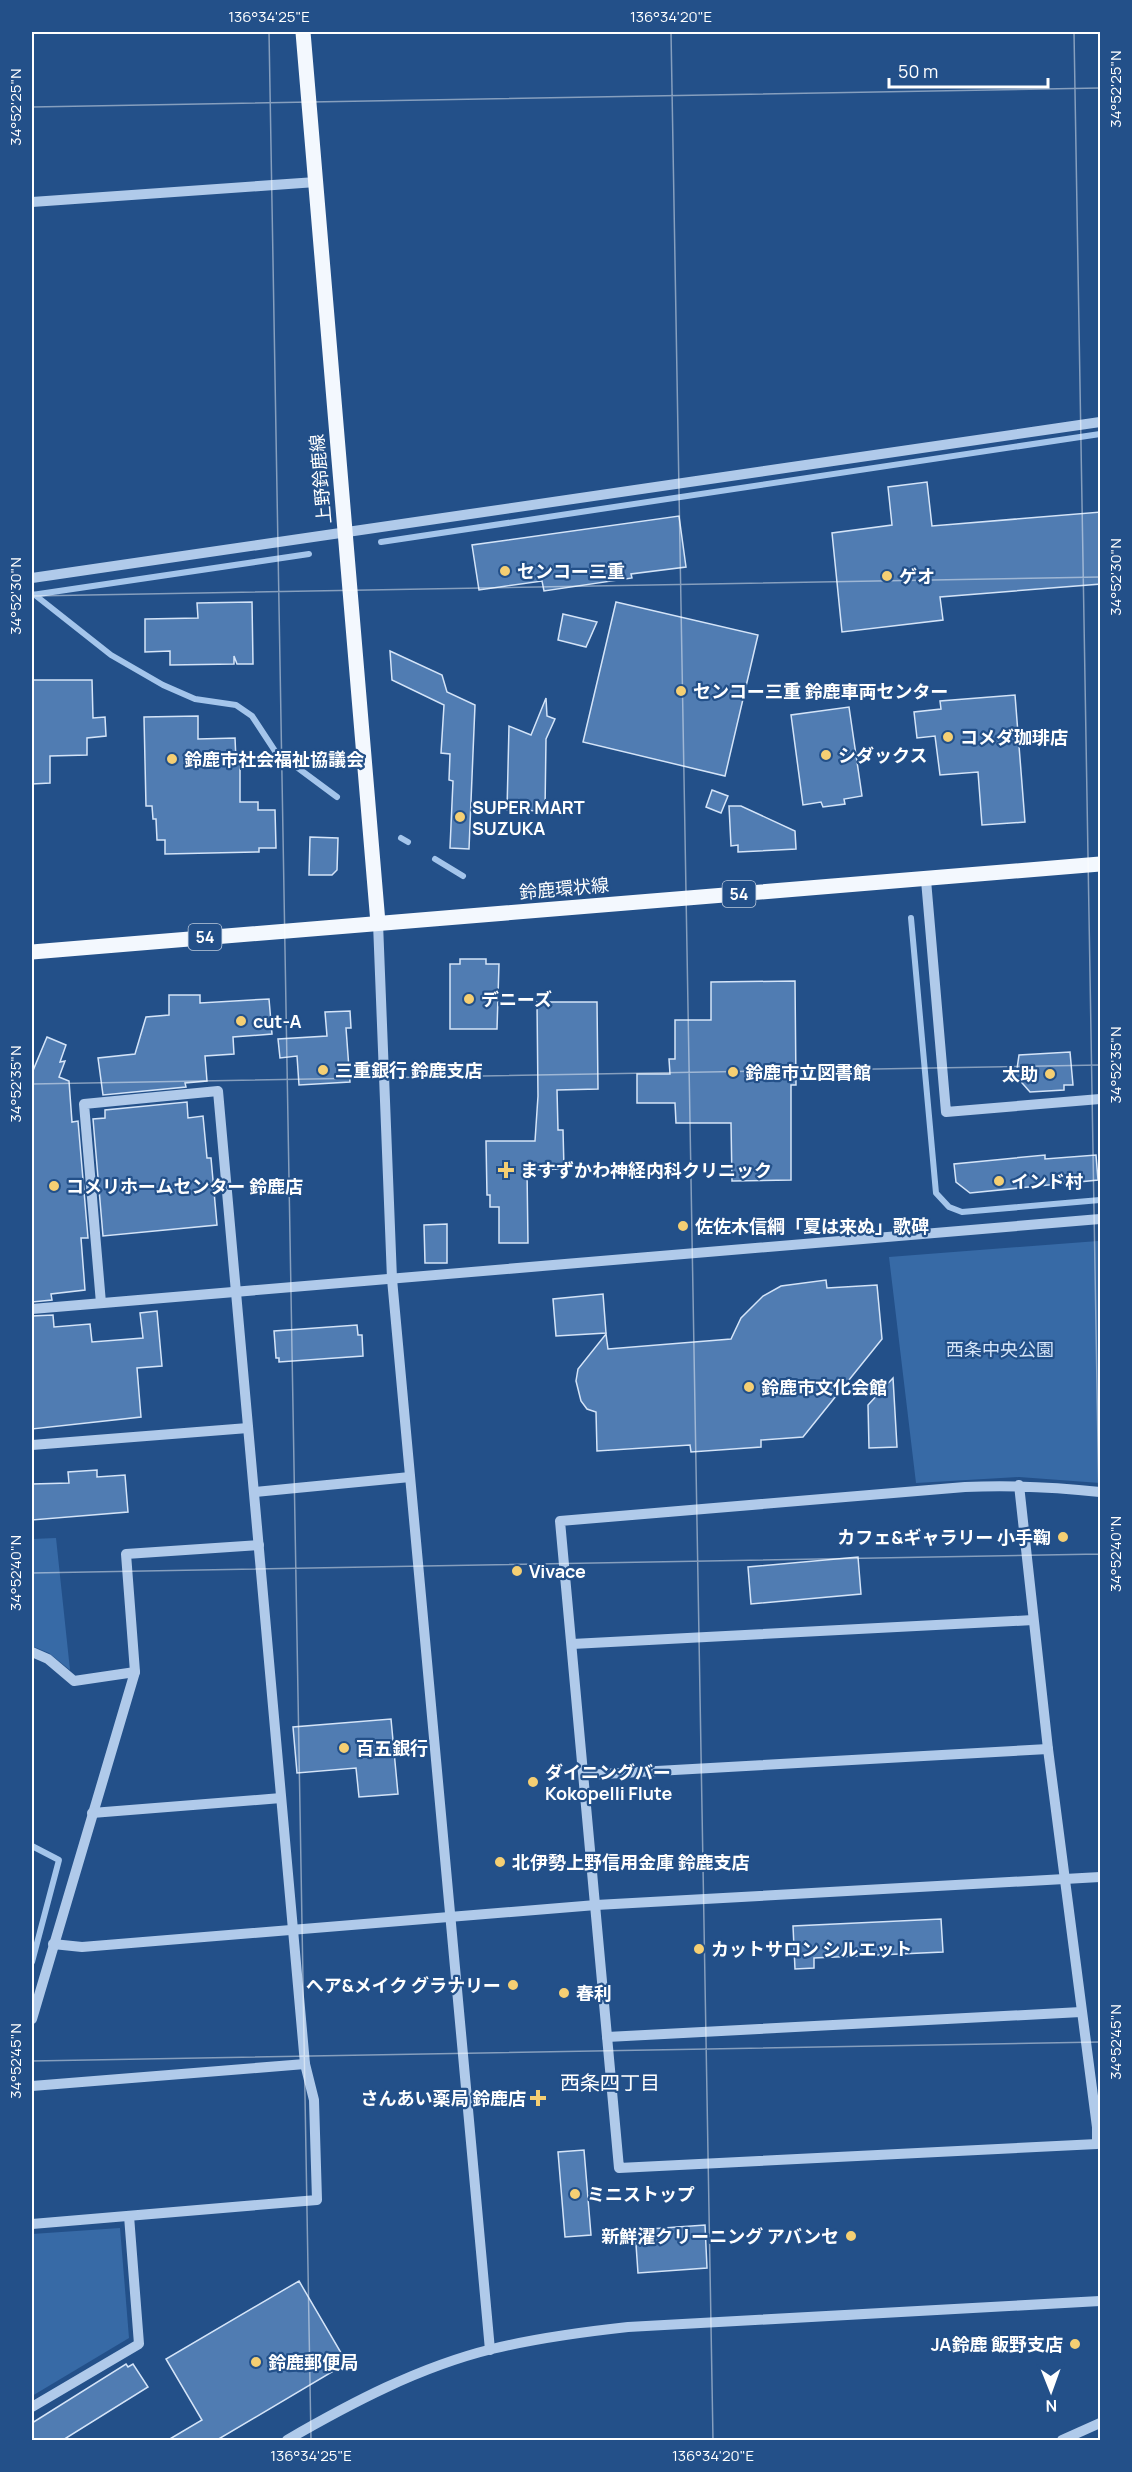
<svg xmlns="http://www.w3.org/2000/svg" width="1132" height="2472" font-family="Manrope,'Noto Sans JP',sans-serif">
<rect width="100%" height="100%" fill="#235089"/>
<!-- green -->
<g fill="#376aa6">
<polygon points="1098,1241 1100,1243 1100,1483 1019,1477 916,1483 889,1257"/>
<polygon points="56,1538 70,1670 49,1653 32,1646 32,1539"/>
<polygon points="120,2228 129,2338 32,2396 32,2234"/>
</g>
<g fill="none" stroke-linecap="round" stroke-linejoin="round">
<!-- stream -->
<g stroke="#a4c5eb" stroke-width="6">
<polyline points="381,542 1100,434"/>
<polyline points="32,595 309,554"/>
<polyline points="35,595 111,655 163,685 195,699 236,705 252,716 275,751 337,797"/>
<polyline points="401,838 408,842"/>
<polyline points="435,859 463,876"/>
<polyline points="911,918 936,1193 949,1207 962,1212 1100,1200"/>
<polyline points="32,1846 59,1860 32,1962"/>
</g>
</g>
<!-- building -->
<g fill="#507cb2" stroke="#d4e4f8" stroke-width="1.5">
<polygon points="927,482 932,526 1101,512 1101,584 940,597 943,620 842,632 832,533 892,525 888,487"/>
<polygon points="679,516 686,567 631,574 632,578 544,591 542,581 479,590 472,545"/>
<polygon points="252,602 253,664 237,664 234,656 234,664 170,665 170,651 145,652 145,619 198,618 197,603"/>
<polygon points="616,602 758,635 725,776 583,742"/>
<polygon points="563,614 597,622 586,647 558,640"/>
<polygon points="390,651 442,675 447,692 475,705 469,849 450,848 453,781 449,780 450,754 441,753 444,705 392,680"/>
<polygon points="32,680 92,680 93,718 105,717 106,736 87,738 87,755 50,756 50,783 32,784"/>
<polygon points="1015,695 1025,822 982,825 978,772 940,775 935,736 917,738 914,712 941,709 940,701"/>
<polygon points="546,698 547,716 555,719 546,739 545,811 507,810 509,726 531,735"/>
<polygon points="849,707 862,796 844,799 845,804 823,807 821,802 803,805 791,715"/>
<polygon points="198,716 198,739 235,738 236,760 240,758 240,802 258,802 258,810 275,810 276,848 259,848 259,852 165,854 165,840 157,840 156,819 153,819 152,806 146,806 144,717"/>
<polygon points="712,790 728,796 721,813 706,807"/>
<polygon points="729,806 741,806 795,831 796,849 738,852 738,845 731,846"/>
<polygon points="310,837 338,838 337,870 332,875 309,875"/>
<polygon points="460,959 486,959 486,964 499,964 497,1029 450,1029 450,964 460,964"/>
<polygon points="795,981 796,1085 791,1085 791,1180 732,1181 731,1123 676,1123 675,1103 637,1103 637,1074 670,1074 669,1059 675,1059 675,1020 711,1020 711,982"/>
<polygon points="169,995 200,995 200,1003 269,999 272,1034 233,1037 234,1054 205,1056 207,1081 185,1083 186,1087 103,1095 98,1058 135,1054 146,1017 169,1015"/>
<polygon points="537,1002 597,1002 598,1089 557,1090 558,1130 563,1130 564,1169 527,1170 528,1243 499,1243 499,1207 490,1207 490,1195 487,1195 486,1141 535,1141 538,1096"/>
<polygon points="350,1011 351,1028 346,1028 350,1082 299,1085 297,1056 280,1058 278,1039 327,1036 325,1012"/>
<polygon points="47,1037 66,1045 60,1062 65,1061 59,1077 69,1081 72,1122 78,1121 88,1238 81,1238 85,1290 51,1294 52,1300 32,1302 32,1073"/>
<polygon points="1070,1052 1073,1085 1064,1085 1064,1090 1030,1092 1016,1076 1019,1055"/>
<polygon points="187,1102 188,1118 203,1116 207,1158 211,1158 217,1225 103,1236 93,1119 105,1118 105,1110"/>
<polygon points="1045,1155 1045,1159 1096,1155 1098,1180 970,1193 956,1182 954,1164"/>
<polygon points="447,1224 447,1263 425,1263 424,1225"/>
<polygon points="826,1280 827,1288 877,1285 882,1339 803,1437 761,1440 761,1447 691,1452 690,1445 597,1451 596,1412 587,1409 581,1401 576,1381 578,1369 606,1334 608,1349 731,1339 741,1318 763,1296 781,1286"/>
<polygon points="603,1294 606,1333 556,1336 553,1299"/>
<polygon points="157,1311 162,1366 137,1368 141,1417 32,1429 32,1316 53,1315 54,1327 90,1324 92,1342 143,1338 140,1313"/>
<polygon points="357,1325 358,1335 362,1335 363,1356 279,1362 279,1358 276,1358 274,1331"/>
<polygon points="893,1378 897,1447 869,1448 868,1405"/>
<polygon points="97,1470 97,1477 125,1475 128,1512 32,1520 32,1484 69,1483 68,1472"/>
<polygon points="858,1557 861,1594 751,1604 748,1567"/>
<polygon points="391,1719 398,1794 359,1797 356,1768 297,1773 293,1727"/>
<polygon points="941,1919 943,1952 814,1958 814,1968 795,1969 793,1926"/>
<polygon points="584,2150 591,2235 565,2237 558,2152"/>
<polygon points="705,2225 707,2268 638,2273 635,2230"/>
<polygon points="299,2281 347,2363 217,2440 168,2440 202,2420 166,2359"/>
<polygon points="126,2364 128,2367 133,2364 148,2387 63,2440 32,2440 32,2423"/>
</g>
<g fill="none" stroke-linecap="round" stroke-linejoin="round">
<!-- minor -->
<g stroke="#b0caea" stroke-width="10">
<polyline points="32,202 316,182"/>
<polyline points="32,578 1100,422"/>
<polyline points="926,880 946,1112 1100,1099"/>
<polyline points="378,923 392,1279 490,2350"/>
<polyline points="32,1309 1100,1219"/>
<polyline points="32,1445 248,1428"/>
<path d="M1019 1485 1048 1749 1097 2127V2144L619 2168 560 1521 965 1487C1011 1485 1055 1487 1100 1492"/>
<polyline points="255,1492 410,1477"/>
<polyline points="572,1644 1033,1620"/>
<polyline points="32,1652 48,1659 74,1681 135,1672 32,2019"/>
<polyline points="135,1672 126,1554 259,1545"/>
<polyline points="585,1775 1048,1749"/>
<polyline points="92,1813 281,1798"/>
<polyline points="53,1944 82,1947 596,1905 1100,1877"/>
<polyline points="607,2037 1081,2012"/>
<polyline points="32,2086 305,2064"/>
<polyline points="32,2224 317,2200 314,2100 305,2064 218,1091 84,1104 101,1303"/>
<polyline points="32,2407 139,2344 129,2216"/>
<path d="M287 2440C351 2403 419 2367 492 2349 537 2338 582 2332 628 2327L1100 2301"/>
<polyline points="1062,2440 1100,2423"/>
</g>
<!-- major -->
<g stroke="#f3f8fe" stroke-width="15">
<polyline points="303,32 378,923"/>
<polyline points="32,952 1100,864"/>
</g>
</g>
<!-- ticks -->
<path fill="none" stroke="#fff" stroke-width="1.5" stroke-opacity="0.45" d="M269 32 311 2440M671 32 713 2440M1074 32 1100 1563M32 107 1100 88M32 596 1100 577M32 1084 1100 1065M32 1573 1100 1554M32 2061 1100 2042"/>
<!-- markers -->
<g fill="#f5cf73" stroke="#235089" stroke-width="2">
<circle cx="505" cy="571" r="6"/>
<circle cx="887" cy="576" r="6"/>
<circle cx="681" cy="691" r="6"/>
<circle cx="948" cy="737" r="6"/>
<circle cx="826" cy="755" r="6"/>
<circle cx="172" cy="759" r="6"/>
<circle cx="460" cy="817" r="6"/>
<circle cx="469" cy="999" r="6"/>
<circle cx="241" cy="1021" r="6"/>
<circle cx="323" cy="1070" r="6"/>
<circle cx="733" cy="1072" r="6"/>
<circle cx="1050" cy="1074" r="6"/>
<path d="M503 1161h6v6h6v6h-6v6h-6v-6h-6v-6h6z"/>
<circle cx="999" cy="1181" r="6"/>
<circle cx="54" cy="1186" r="6"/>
<circle cx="683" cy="1226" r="6"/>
<circle cx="749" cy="1387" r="6"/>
<circle cx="1063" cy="1537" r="6"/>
<circle cx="517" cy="1571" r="6"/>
<circle cx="344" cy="1748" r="6"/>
<circle cx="533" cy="1782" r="6"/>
<circle cx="500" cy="1862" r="6"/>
<circle cx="699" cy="1949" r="6"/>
<circle cx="513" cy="1985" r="6"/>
<circle cx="564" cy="1993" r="6"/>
<path d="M535 2089h6v6h6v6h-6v6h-6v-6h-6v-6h6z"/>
<circle cx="575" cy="2194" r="6"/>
<circle cx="851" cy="2236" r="6"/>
<circle cx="1075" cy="2344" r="6"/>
<circle cx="256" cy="2362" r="6"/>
</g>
<g text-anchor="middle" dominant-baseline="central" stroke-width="4.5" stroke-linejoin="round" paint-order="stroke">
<!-- shield labels -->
<g fill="#235089" stroke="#bdcadc" stroke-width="1.5">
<rect x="722.5" y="881" width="33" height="26" rx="4.5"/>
<rect x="188.5" y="924" width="33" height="26" rx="4.5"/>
</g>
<g font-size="16" font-weight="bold" fill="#fff">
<text x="739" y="894">54</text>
<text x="205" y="937">54</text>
</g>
<!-- street labels -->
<g font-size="18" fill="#fff" stroke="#235089">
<text transform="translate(320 479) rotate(-95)">上野鈴鹿線</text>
<text transform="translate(564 888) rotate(-5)">鈴鹿環状線</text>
</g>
<!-- poi labels -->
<g font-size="18" font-weight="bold" fill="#fff" stroke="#235089" text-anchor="start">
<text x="517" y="571">センコー三重</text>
<text x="899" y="576">ゲオ</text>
<text x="693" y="691">センコー三重 鈴鹿車両センター</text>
<text x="960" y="737">コメダ珈琲店</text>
<text x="838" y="755">シダックス</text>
<text x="184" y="759">鈴鹿市社会福祉協議会</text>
<text x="472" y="807">SUPER MART<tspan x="472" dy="21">SUZUKA</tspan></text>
<text x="481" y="999">デニーズ</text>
<text x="253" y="1021">cut-A</text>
<text x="335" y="1070">三重銀行 鈴鹿支店</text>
<text x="745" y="1072">鈴鹿市立図書館</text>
<text x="1038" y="1074" text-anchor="end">太助</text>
<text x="520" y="1170">ますずかわ神経内科クリニック</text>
<text x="1011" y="1181">インド村</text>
<text x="66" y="1186">コメリホームセンター 鈴鹿店</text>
<text x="695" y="1226">佐佐木信綱「夏は来ぬ」歌碑</text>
<text x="761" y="1387">鈴鹿市文化会館</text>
<text x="1051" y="1537" text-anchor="end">カフェ&amp;ギャラリー 小手鞠</text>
<text x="529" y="1571">Vivace</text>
<text x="356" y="1748">百五銀行</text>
<text x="545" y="1772">ダイニングバー<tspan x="545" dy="21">Kokopelli Flute</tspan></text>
<text x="512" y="1862">北伊勢上野信用金庫 鈴鹿支店</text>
<text x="711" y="1949">カットサロン シルエット</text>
<text x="501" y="1985" text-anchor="end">ヘア&amp;メイク グラナリー</text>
<text x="576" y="1993">春利</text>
<text x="526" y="2098" text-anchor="end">さんあい薬局 鈴鹿店</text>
<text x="587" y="2194">ミニストップ</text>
<text x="839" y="2236" text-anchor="end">新鮮濯クリーニング アバンセ</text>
<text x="1063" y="2344" text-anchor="end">JA鈴鹿 飯野支店</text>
<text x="268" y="2362">鈴鹿郵便局</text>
</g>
<!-- park labels -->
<g font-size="18" fill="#d4e4f8" stroke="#235089">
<text x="1000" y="1349">西条中央公園</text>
</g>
<!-- neighbourhood labels -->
<g font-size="20" fill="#fff" stroke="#235089">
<text x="610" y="2082">西条四丁目</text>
</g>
</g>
<!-- border -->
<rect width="1132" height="2472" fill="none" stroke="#235089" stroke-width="66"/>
<!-- north arrow -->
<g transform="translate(1051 2391) rotate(179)" stroke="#235089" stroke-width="4.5" paint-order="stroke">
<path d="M0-4.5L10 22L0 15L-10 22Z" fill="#ffffff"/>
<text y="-9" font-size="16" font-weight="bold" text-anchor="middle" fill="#ffffff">N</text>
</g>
<!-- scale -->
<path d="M889 78v9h159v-9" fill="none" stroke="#ffffff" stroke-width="3"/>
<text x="898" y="78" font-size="18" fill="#ffffff" stroke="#235089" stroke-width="4.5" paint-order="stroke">50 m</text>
<rect x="33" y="33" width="1066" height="2406" fill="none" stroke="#fff" stroke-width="2"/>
<g font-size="15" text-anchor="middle" fill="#fff">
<text x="269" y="22">136°34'25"E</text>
<text x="671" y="22">136°34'20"E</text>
<text transform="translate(1116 89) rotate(-90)" y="5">34°52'25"N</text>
<text transform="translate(16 107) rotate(-90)" y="5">34°52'25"N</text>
<text transform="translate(1116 577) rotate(-90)" y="5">34°52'30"N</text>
<text transform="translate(16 596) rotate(-90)" y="5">34°52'30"N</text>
<text transform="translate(1116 1065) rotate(-90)" y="5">34°52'35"N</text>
<text transform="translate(16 1084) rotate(-90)" y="5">34°52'35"N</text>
<text transform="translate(1116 1554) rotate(-90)" y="5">34°52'40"N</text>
<text transform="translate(16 1573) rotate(-90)" y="5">34°52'40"N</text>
<text transform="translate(1116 2042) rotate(-90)" y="5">34°52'45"N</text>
<text transform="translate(16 2061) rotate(-90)" y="5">34°52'45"N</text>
<text x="311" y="2461">136°34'25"E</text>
<text x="713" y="2461">136°34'20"E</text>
</g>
</svg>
